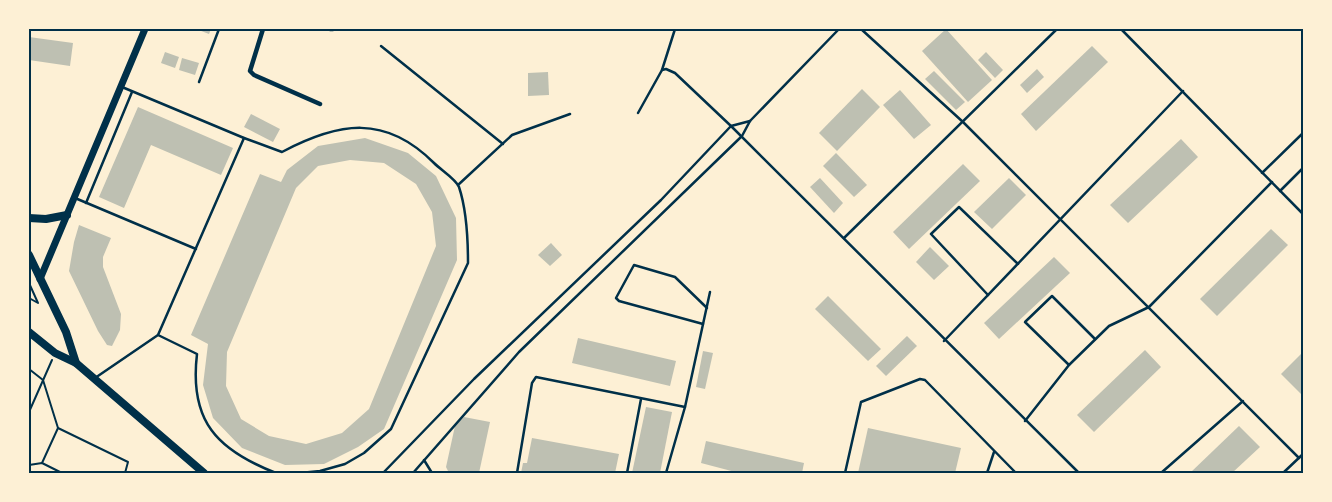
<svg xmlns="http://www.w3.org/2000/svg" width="1332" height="502" font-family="'DM Sans',sans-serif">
<rect width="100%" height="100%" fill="#fdf0d5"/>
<!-- building -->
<g fill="#bec0b2" fill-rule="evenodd">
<polygon points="196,29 211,29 209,34"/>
<polygon points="946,29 992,80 968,102 922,51"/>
<polygon points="29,37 73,43 70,66 29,60"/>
<polygon points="1092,46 1108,62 1036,131 1021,114"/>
<polygon points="165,52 179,57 175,68 161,63"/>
<polygon points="986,52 1003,70 995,78 978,60"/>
<polygon points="182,58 199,63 195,75 179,70"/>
<polygon points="1037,69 1044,77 1027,93 1020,85"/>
<polygon points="934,71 965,102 956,110 925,79"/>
<polygon points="548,72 549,95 528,96 528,73"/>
<polygon points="862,89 880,107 837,151 819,133"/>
<polygon points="900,90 931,125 914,139 883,105"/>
<polygon points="138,107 233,148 221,175 151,145 124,208 99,197"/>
<polygon points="251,114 280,129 273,142 244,127"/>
<path d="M365 138 408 153 436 176 456 218 457 260 384 429 358 447 324 464 285 465 242 448 213 418 203 385 208 344 191 335 260 174 281 182 287 170 318 146ZM350 160 384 163 416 184 432 212 436 246 369 409 342 433 306 444 269 436 241 419 226 386 227 352 296 188 318 166Z"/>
<polygon points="1181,139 1198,157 1128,223 1110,205"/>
<polygon points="836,153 867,185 854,197 823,166"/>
<polygon points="963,164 980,181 909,249 893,232"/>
<polygon points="820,178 843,203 834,213 810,187"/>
<polygon points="1009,178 1026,195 992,229 974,212"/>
<polygon points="79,225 111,238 103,257 103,267 121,314 120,330 112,346 107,345 98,331 69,271 74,242"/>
<polygon points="1271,229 1288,245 1217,316 1200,299"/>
<polygon points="551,243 562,255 550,266 538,255"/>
<polygon points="930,247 949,266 934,280 916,262"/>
<polygon points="1054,257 1070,273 999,339 984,323"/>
<polygon points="828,296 881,349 868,361 815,309"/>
<polygon points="907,336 917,346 886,376 876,366"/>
<polygon points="578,338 676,361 670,386 572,363"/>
<polygon points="1145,350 1161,367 1094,432 1077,415"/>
<polygon points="703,351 713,353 705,389 696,387"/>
<polygon points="1303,352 1303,396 1281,374"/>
<polygon points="646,407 672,412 660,473 632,473"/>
<polygon points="464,417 490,422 479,473 449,473 446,467 455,426"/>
<polygon points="1239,426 1260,447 1232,473 1190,473"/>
<polygon points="868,428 961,448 955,473 858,473"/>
<polygon points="532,438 619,454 615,473 521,473 523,463 527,463"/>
<polygon points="706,441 804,463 802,473 739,473 701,463"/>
</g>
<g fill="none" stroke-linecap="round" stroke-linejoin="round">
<!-- path -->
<g stroke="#003049" stroke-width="2">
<polyline points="29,283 38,303 29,298"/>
<polyline points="29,369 43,380 58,428 128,462 125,473"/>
<polyline points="29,412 52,360"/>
<polyline points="42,463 58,428"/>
<polyline points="29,465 42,463 62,473"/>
</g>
<!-- service -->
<g stroke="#003049" stroke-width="2.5">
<polyline points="861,29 963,122 1299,458"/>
<polyline points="1121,29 1303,214"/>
<polyline points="381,46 503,144"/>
<polyline points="662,70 675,29"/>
<polyline points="199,82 219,29"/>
<path d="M122 87 244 138 282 152C339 122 385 114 434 163 441 170 456 179 459 187 467 211 468 238 468 263L391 429 364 453 345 464 320 471 300 473"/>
<polyline points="638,113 662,70 666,69 675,73 731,126 1079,473"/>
<polyline points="1262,173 1303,133"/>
<polyline points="458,185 512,135 570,114"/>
<polyline points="1280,191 1303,168"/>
<polyline points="75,198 196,249"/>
<polyline points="86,203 132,92"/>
<polyline points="844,238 1057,29"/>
<polyline points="988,295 931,234 959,207 1018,264"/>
<polyline points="703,324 619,301 616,298 634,265 675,277 707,308"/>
<path d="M158 335 197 354C189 421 217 450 276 473"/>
<polyline points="944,341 1183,91"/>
<polyline points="1069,365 1025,322 1052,296 1095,339"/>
<polyline points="95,378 158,335 244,138"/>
<polyline points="1025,421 1069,365 1109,326 1149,307 1272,182"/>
<polyline points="424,460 432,473"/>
<polyline points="383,473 474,379 661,200 731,126 750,121"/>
<polyline points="413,473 519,352 742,136 750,121 839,29"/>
<polyline points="517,473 532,383 536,377 685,407"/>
<polyline points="627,473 641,399"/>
<polyline points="666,473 685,407 710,292"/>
<polyline points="845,473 861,402 920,379 925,380 1016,473"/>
<polyline points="987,473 994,452"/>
<polyline points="1161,473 1243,401"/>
<polyline points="1283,473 1303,454"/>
</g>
<!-- minor -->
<g stroke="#003049" stroke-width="4.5">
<polyline points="263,29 250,71 254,75 320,104"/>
<polyline points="330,29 333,29"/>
</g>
<!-- secondary -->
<polyline stroke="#003049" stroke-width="7" points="40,279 145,29"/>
<!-- primary -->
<g stroke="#003049" stroke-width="8">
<polyline points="29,218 46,219 67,215"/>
<polyline points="29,255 66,332 76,363 204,473"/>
<polyline points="29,332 55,353 76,363"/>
</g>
</g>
<!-- border -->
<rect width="1332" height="502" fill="none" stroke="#fdf0d5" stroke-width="60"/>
<rect x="30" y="30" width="1272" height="442" fill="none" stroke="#003049" stroke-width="2"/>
</svg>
